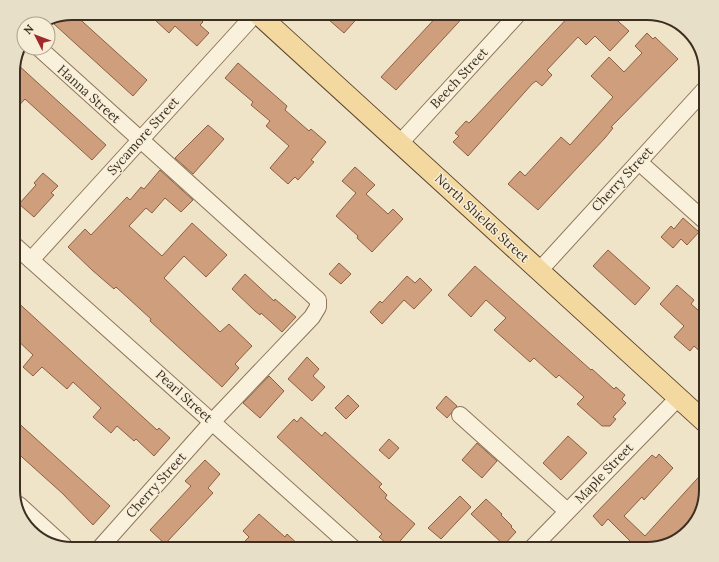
<svg xmlns="http://www.w3.org/2000/svg" width="719" height="562" font-family="Lora,serif">
<rect width="100%" height="100%" fill="#f0e4c8"/>
<!-- building -->
<g fill="#cf9f7d" stroke="#8d5f41">
<polygon points="73,13 147,80 133,96 54,24 60,18"/>
<polygon points="161,13 194,13 203,22 200,25 209,33 197,46 175,26 169,33 155,20"/>
<polygon points="321,13 362,13 344,33"/>
<polygon points="440,13 467,13 396,90 381,77"/>
<polygon points="572,13 609,13 629,31 610,51 595,36 586,45 578,37 547,70 552,75 542,86 536,81 532,84 468,156 453,142 459,136 455,133 466,121 469,123 474,118"/>
<polygon points="647,33 653,39 655,37 678,59 611,127 613,128 605,138 538,210 508,184 520,171 525,176 561,137 570,145 613,97 591,76 609,57 624,72 642,53 635,46"/>
<polygon points="16,63 106,145 92,160 25,99 13,112 13,68"/>
<polygon points="238,63 287,106 285,110 309,131 311,129 326,142 311,160 314,162 298,180 295,177 288,184 270,168 289,146 266,126 270,121 251,105 253,102 225,78"/>
<polygon points="208,125 224,139 193,174 175,158"/>
<polygon points="355,167 375,185 366,194 388,214 393,209 403,219 372,252 357,238 358,236 336,216 356,193 342,181"/>
<polygon points="160,170 193,200 181,212 165,198 152,213 146,208 129,226 162,256 192,223 227,255 206,277 184,256 164,278 220,332 229,324 252,346 235,364 239,368 222,387 150,321 151,319 116,287 114,289 92,270 68,247 85,229 91,235 127,197 130,200 141,187 144,189"/>
<polygon points="43,173 58,186 51,193 54,195 34,217 19,204 36,185 34,183"/>
<polygon points="683,218 699,232 687,245 681,239 673,248 661,237 671,226 674,229"/>
<polygon points="608,250 650,288 635,305 593,266"/>
<polygon points="339,263 351,274 341,284 329,274"/>
<polygon points="475,266 591,370 592,369 614,389 616,387 625,395 622,399 626,403 613,417 616,419 610,426 602,426 577,404 584,397 559,375 556,378 534,358 530,362 494,330 506,318 486,300 471,317 448,295"/>
<polygon points="245,274 274,301 275,299 296,317 282,332 261,313 260,315 255,311 232,289"/>
<polygon points="407,276 415,283 420,278 432,290 414,309 404,300 382,324 370,312 380,301 382,303"/>
<polygon points="677,285 694,300 691,304 706,317 706,357 694,346 690,351 674,337 684,326 660,304"/>
<polygon points="13,298 157,430 159,428 170,438 154,456 136,439 134,441 117,426 111,433 93,417 101,408 73,382 67,389 42,367 33,376 23,367 33,355 13,336"/>
<polygon points="307,357 319,369 313,376 325,387 312,401 288,379"/>
<polygon points="269,376 284,391 260,418 243,403"/>
<polygon points="348,395 359,406 346,419 335,408"/>
<polygon points="446,396 457,406 447,418 436,408"/>
<polygon points="301,417 322,436 325,432 382,484 379,487 387,495 385,498 415,524 393,549 379,537 382,534 277,437 294,419 297,422"/>
<polygon points="13,418 110,506 93,525 62,493 13,449"/>
<polygon points="568,436 587,453 561,480 543,463"/>
<polygon points="389,439 399,448 389,459 379,450"/>
<polygon points="477,443 497,461 482,478 462,460"/>
<polygon points="659,454 673,468 644,500 642,497 624,516 645,536 706,469 706,490 695,519 673,543 647,549 632,549 635,546 608,519 602,526 593,516 652,455 656,458"/>
<polygon points="205,460 220,474 208,488 213,493 165,544 150,530 191,486 185,481"/>
<polygon points="460,496 471,507 441,539 428,528"/>
<polygon points="486,499 502,514 501,515 512,526 511,527 516,532 504,545 471,514"/>
<polygon points="259,514 285,537 287,534 303,549 237,549 249,537 243,531"/>
</g>
<g fill="none" stroke-linecap="round" stroke-linejoin="round">
<!-- minor casing -->
<g stroke="#8d765c" stroke-width="18">
<g id="minor">
<polyline points="39,48 318,300 318,307 312,317 213,421 99,549"/>
<polyline points="400,143 519,13"/>
<polyline points="639,162 706,222"/>
<polyline points="13,244 354,549"/>
<polyline points="31,260 256,13"/>
<polyline points="539,271 706,88"/>
<polyline points="460,415 567,511"/>
<polyline points="19,505 64,546"/>
<polyline points="531,549 678,398"/>
</g>
</g>
<!-- major casing -->
<g stroke="#5b4430" stroke-width="22">
<polyline id="major" points="257,13 706,423"/>
</g>
<!-- minor -->
<use href="#minor" stroke="#faf1dc" stroke-width="16"/>
<!-- major -->
<use href="#major" stroke="#f3d9a0" stroke-width="20"/>
</g>
<g text-anchor="middle" dominant-baseline="central" stroke-width="3" stroke-linejoin="round" paint-order="stroke">
<!-- street labels -->
<g font-size="13" fill="#3d2e20" stroke="#f7eed8">
<text transform="translate(459 78) rotate(-47)">Beech Street</text>
<text transform="translate(89 94) rotate(42)">Hanna Street</text>
<text transform="translate(143 136) rotate(-48)">Sycamore Street</text>
<text transform="translate(622 179) rotate(-47)">Cherry Street</text>
<text transform="translate(482 218) rotate(43)">North Shields Street</text>
<text transform="translate(184 396) rotate(42)">Pearl Street</text>
<text transform="translate(604 473) rotate(-46)">Maple Street</text>
<text transform="translate(156 485) rotate(-48)">Cherry Street</text>
</g>
</g>
<!-- crop -->
<path d="M0 0H719V562H0ZM72 20H647A52 52 0 0 1 699 72V490A52 52 0 0 1 647 542H72A52 52 0 0 1 20 490V72A52 52 0 0 1 72 20Z" fill="#e8dfc9" fill-rule="evenodd"/>
<path fill="none" stroke="#3d2e20" stroke-width="2" d="M72 20H647A52 52 0 0 1 699 72V490A52 52 0 0 1 647 542H72A52 52 0 0 1 20 490V72A52 52 0 0 1 72 20Z"/>
<!-- north arrow -->
<g transform="translate(36 36) rotate(312)"><circle r="19" fill="#f7eed8" stroke="#ada18e"/>
<path d="M0-3L7 15L0 10L-7 15Z" fill="#9e2a2b"/>
<text y="-6" font-size="11" font-weight="bold" text-anchor="middle" fill="#3d2e20">N</text>
</g>
</svg>
